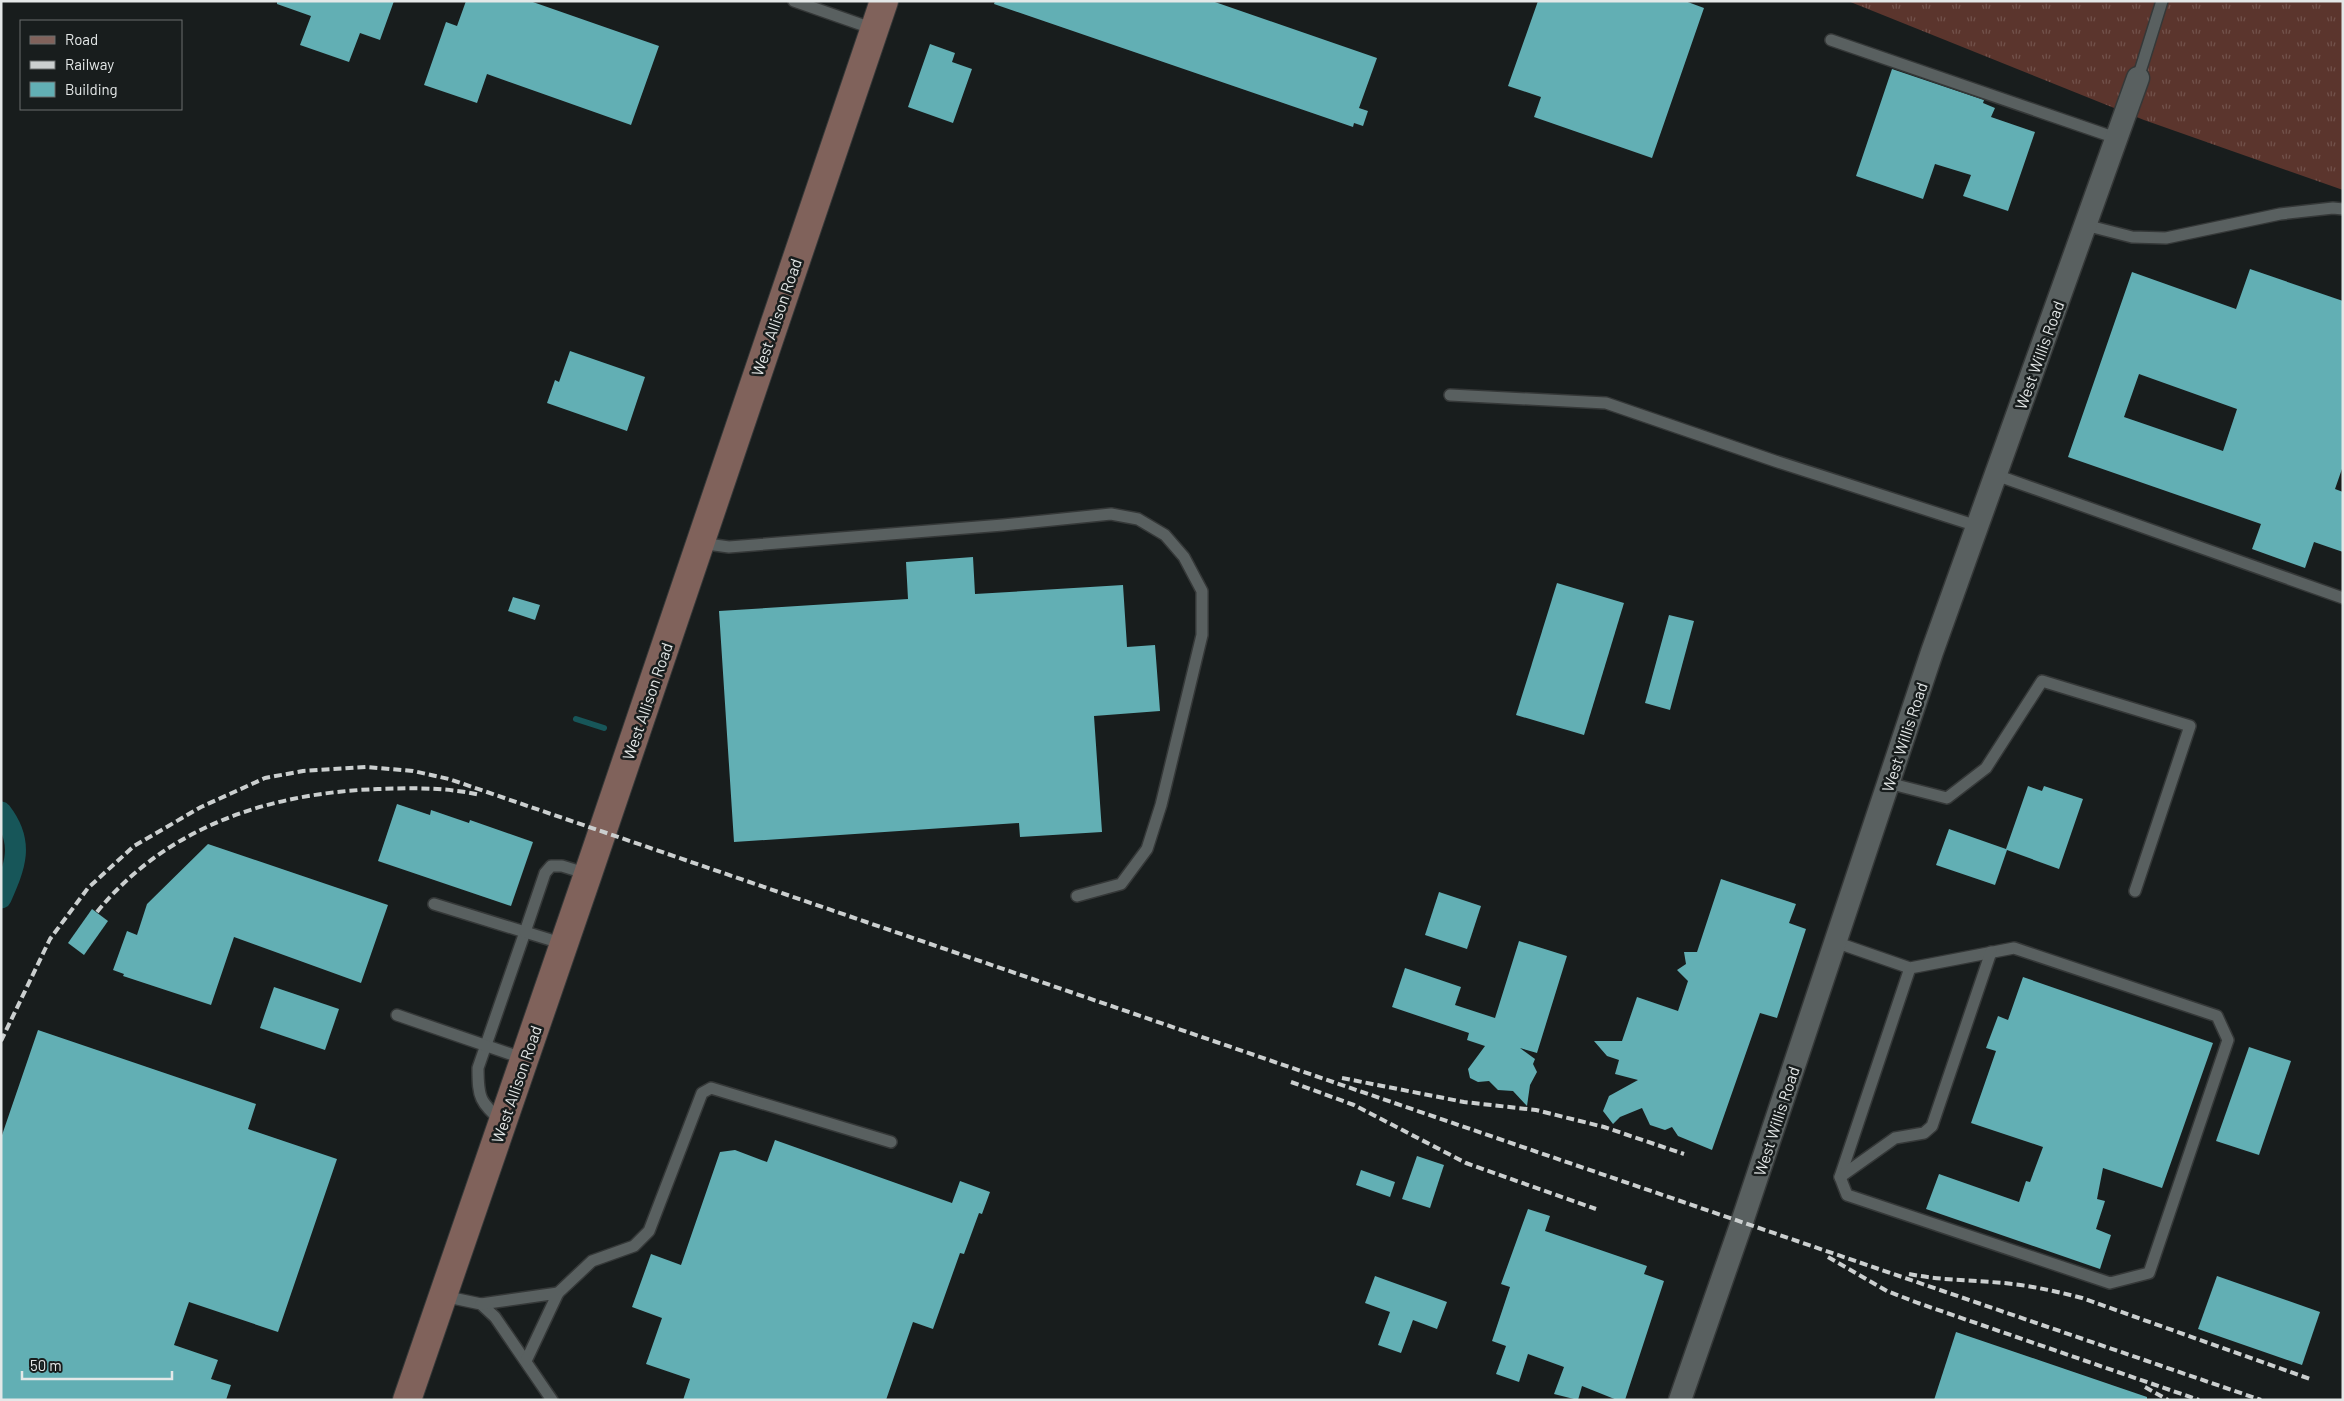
<svg xmlns="http://www.w3.org/2000/svg" width="2344" height="1401" font-family="Barlow,sans-serif">
<defs>
<pattern id="grass-tufts" width="24" height="20" patternUnits="userSpaceOnUse" patternTransform="scale(1.25)"><rect width="24" height="20" fill="#5b352d"/><path d="M3 7l-1-3M5 7V3M7 7l1-3M15 17l-1-3M17 17v-4M19 17l1-3" fill="none" stroke="#72524b"/></pattern>
</defs>
<rect width="100%" height="100%" fill="#181d1d"/>
<!-- grass -->
<polygon fill="url(#grass-tufts)" points="1848,1 2343,1 2343,190 2144,120"/>
<g fill="none" stroke-linecap="round" stroke-linejoin="round">
<!-- stream -->
<polyline stroke="#175659" stroke-width="6" points="576,719 604,728"/>
<!-- canal -->
<path stroke="#175659" stroke-width="21" d="M1 812C25 843 15 866 1 898"/>
</g>
<!-- building -->
<g fill="#62afb4" fill-rule="evenodd">
<polygon points="277,1 394,1 380,40 360,33 349,62 300,45 311,16 277,4"/>
<polygon points="466,1 530,1 659,46 631,125 487,74 477,103 424,85 446,22 457,26"/>
<polygon points="995,1 1212,1 1377,58 1359,108 1368,111 1363,126 1354,123 1353,127 994,4"/>
<polygon points="1538,1 1685,1 1704,8 1652,158 1534,117 1541,97 1508,86"/>
<polygon points="930,44 955,53 952,62 972,69 953,123 908,107"/>
<polygon points="1892,69 1984,100 1983,103 1995,108 1991,117 2035,132 2008,211 1963,196 1971,175 1935,164 1923,199 1856,176"/>
<path d="M2250 269 2343 301V466L2335 489 2343 492V552L2314 542 2305 568 2252 549 2261 524 2068 457 2132 272 2236 309ZM2139 374 2237 409 2223 451 2124 417Z"/>
<polygon points="570,351 645,377 627,431 547,403 555,380 559,382"/>
<polygon points="973,557 975,594 1123,585 1127,647 1155,645 1160,711 1094,716 1102,832 1020,837 1019,823 734,842 719,611 908,599 906,562"/>
<polygon points="1557,583 1624,603 1584,735 1516,715"/>
<polygon points="513,597 540,605 535,620 508,611"/>
<polygon points="1669,615 1694,621 1670,710 1645,703"/>
<polygon points="2028,786 2042,791 2044,786 2083,799 2059,869 2007,850 1995,885 1936,865 1949,829 2006,849"/>
<polygon points="397,804 430,815 431,810 469,823 470,820 533,842 511,906 378,861"/>
<polygon points="208,844 388,905 361,983 234,937 211,1005 123,976 124,974 113,970 127,931 137,935 147,904"/>
<polygon points="1721,879 1796,904 1789,923 1806,929 1777,1018 1760,1013 1712,1150 1678,1136 1672,1127 1665,1130 1650,1125 1642,1108 1620,1117 1613,1124 1603,1111 1609,1096 1638,1080 1615,1074 1619,1060 1607,1056 1594,1041 1622,1041 1637,997 1678,1011 1688,981 1677,970 1686,964 1684,952 1697,952"/>
<polygon points="1439,892 1481,906 1467,949 1425,935"/>
<polygon points="92,909 108,921 84,955 68,943"/>
<polygon points="1519,941 1567,956 1537,1053 1520,1048 1535,1059 1533,1064 1537,1072 1530,1085 1527,1106 1513,1091 1498,1090 1489,1081 1478,1082 1470,1078 1468,1069 1485,1046 1467,1040 1469,1033 1392,1007 1405,968 1461,987 1455,1005 1495,1018"/>
<polygon points="2023,977 2213,1043 2162,1188 2103,1168 2097,1199 2105,1201 2096,1229 2111,1235 2100,1269 1926,1209 1939,1174 2019,1202 2026,1181 2030,1182 2043,1147 1971,1123 1996,1051 1986,1048 1998,1016 2008,1020"/>
<polygon points="274,987 339,1009 325,1050 260,1028"/>
<polygon points="38,1030 256,1104 248,1129 337,1159 278,1332 189,1302 174,1345 218,1360 211,1379 231,1385 226,1400 1,1400 1,1138"/>
<polygon points="2249,1047 2291,1061 2259,1155 2216,1141"/>
<polygon points="775,1140 952,1203 960,1181 990,1192 982,1214 979,1213 964,1254 960,1253 933,1329 913,1322 886,1400 683,1400 690,1379 646,1364 662,1318 632,1307 651,1254 681,1265 720,1152 735,1150 767,1162"/>
<polygon points="1417,1156 1444,1165 1430,1208 1402,1199"/>
<polygon points="1361,1170 1395,1182 1390,1197 1356,1185"/>
<polygon points="1528,1209 1550,1216 1545,1231 1647,1266 1644,1274 1664,1281 1625,1400 1617,1400 1582,1386 1578,1400 1554,1394 1564,1367 1528,1354 1519,1382 1496,1374 1506,1346 1492,1341 1510,1287 1501,1284"/>
<polygon points="1375,1276 1447,1302 1437,1329 1413,1320 1401,1353 1378,1345 1390,1312 1365,1303"/>
<polygon points="2217,1276 2320,1312 2302,1365 2198,1329"/>
<polygon points="1956,1332 2147,1397 2147,1400 1934,1400"/>
</g>
<g fill="none" stroke-linecap="round" stroke-linejoin="round">
<!-- lane casing -->
<g stroke="#353838" stroke-width="14">
<g id="lane">
<polyline points="794,1 874,29"/>
<polyline points="1831,40 2116,138"/>
<polyline points="2138,78 2162,1"/>
<polyline points="2085,225 2132,237 2166,238 2280,214 2333,208 2343,209"/>
<polyline points="1450,395 1606,403 1775,461 1977,526"/>
<polyline points="1996,475 2343,598"/>
<polyline points="700,543 729,547 1003,525 1111,514 1138,519 1165,535 1184,557 1202,591 1202,635 1161,805 1147,849 1121,884 1077,896"/>
<polyline points="1888,783 1947,798 1986,768 2042,681 2190,726 2135,891"/>
<path d="M434 904 525 932 478 1068C478 1099 480 1101 502 1122"/>
<polyline points="1835,942 1910,968 2014,948 2217,1016 2228,1040 2149,1273 2110,1283 1847,1195 1840,1177 1910,968"/>
<polyline points="564,944 525,932 545,873 551,866 562,866 588,874"/>
<polyline points="397,1015 525,1059"/>
<polyline points="1840,1177 1895,1138 1924,1133 1932,1126 1991,952"/>
<polyline points="558,1293 592,1261 634,1246 649,1231 702,1093 711,1088 891,1142"/>
<polyline points="443,1296 481,1304 495,1317 552,1400"/>
<polyline points="481,1304 558,1293 526,1361"/>
</g>
</g>
<!-- street casing -->
<g stroke="#353838" stroke-width="25">
<polyline id="street" points="1680,1400 1742,1222 1932,652 2138,78"/>
</g>
<!-- secondary casing -->
<g stroke="#353838" stroke-width="30">
<polyline id="secondary" points="407,1400 588,874 884,1"/>
</g>
<!-- lane -->
<use href="#lane" stroke="#596060" stroke-width="11"/>
<!-- street -->
<use href="#street" stroke="#596060" stroke-width="22"/>
<!-- secondary -->
<use href="#secondary" stroke="#80625b" stroke-width="28"/>
<!-- rail -->
<g stroke="#cbcfcf" stroke-width="4" stroke-dasharray="8 4" stroke-linecap="butt">
<path d="M97 912C167 826 270 793 378 789 412 788 446 787 480 795"/>
<polyline points="1,1041 50,939 88,888 134,846 201,807 265,778 303,771 366,767 413,771 449,779 2261,1400"/>
<polyline points="1342,1078 1464,1102 1536,1110 1604,1127 1684,1154"/>
<polyline points="1291,1082 1354,1105 1466,1163 1596,1209"/>
<polyline points="1828,1257 1887,1291 1918,1303 2199,1400"/>
<path d="M1909 1274C1944 1281 1978 1280 2013 1284 2037 1287 2059 1292 2082 1298L2310 1379"/>
<polyline points="2145,1387 2168,1400"/>
</g>
</g>
<g text-anchor="middle" dominant-baseline="central" stroke-width="5" stroke-linejoin="round" paint-order="stroke">
<!-- street labels -->
<g font-size="16" fill="#e4e8e8" stroke="#181d1d">
<text transform="translate(776 317) rotate(-71)">West Allison Road</text>
<text transform="translate(2039 355) rotate(-70)">West Willis Road</text>
<text transform="translate(647 701) rotate(-71)">West Allison Road</text>
<text transform="translate(1904 737) rotate(-72)">West Willis Road</text>
<text transform="translate(516 1084) rotate(-71)">West Allison Road</text>
<text transform="translate(1776 1121) rotate(-72)">West Willis Road</text>
</g>
</g>
<!-- border -->
<rect width="2344" height="1401" fill="none" stroke="#e4e8e8" stroke-width="5"/>
<!-- legend -->
<rect x="20" y="20" width="162" height="90" fill="#181d1d" stroke="#6a6e6e"/>
<rect x="30" y="36" width="25" height="8" fill="#80625b" stroke="#6a6e6e"/>
<text x="65" y="45" font-size="15" fill="#e4e8e8">Road</text>
<rect x="30" y="61" width="25" height="8" fill="#cbcfcf" stroke="#6a6e6e"/>
<text x="65" y="70" font-size="15" fill="#e4e8e8">Railway</text>
<rect x="30" y="82" width="25" height="15" fill="#62afb4" stroke="#6a6e6e"/>
<text x="65" y="95" font-size="15" fill="#e4e8e8">Building</text>
<!-- scale -->
<path d="M22 1371v8h150v-8" fill="none" stroke="#e4e8e8" stroke-width="2.5"/>
<text x="30" y="1371" font-size="15" fill="#e4e8e8" stroke="#181d1d" stroke-width="4" paint-order="stroke">50 m</text>
</svg>
